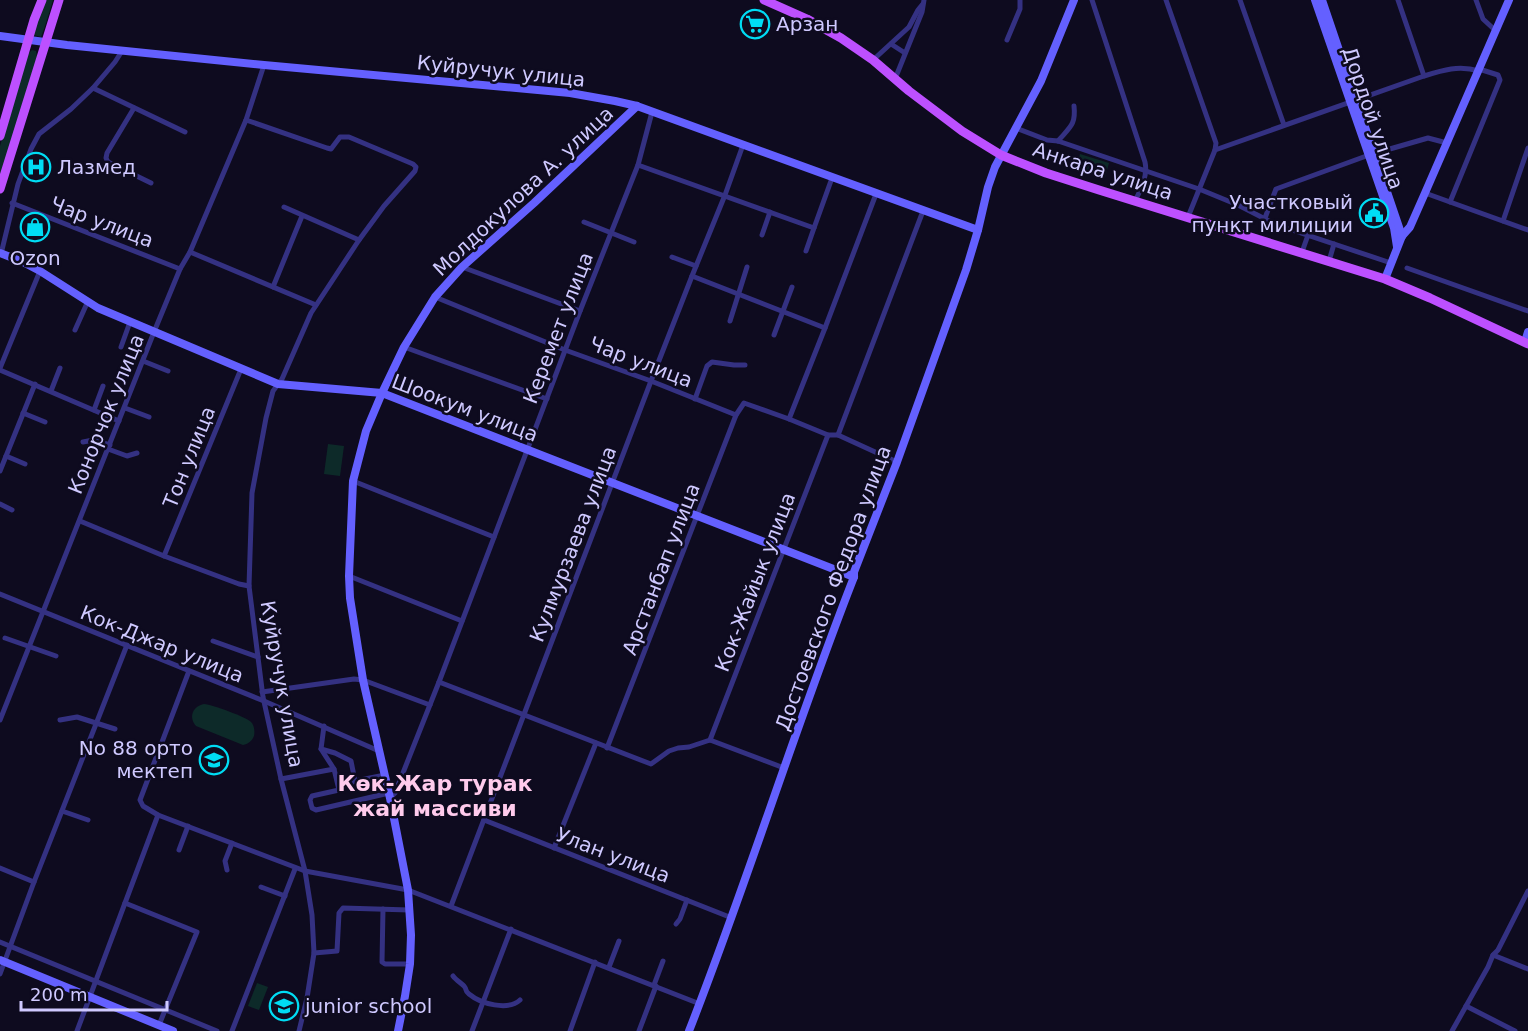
<svg xmlns="http://www.w3.org/2000/svg" width="1528" height="1031" font-family="'DejaVu Sans',sans-serif">
<rect width="100%" height="100%" fill="#0e0b1f"/>
<!-- green -->
<g fill="#0d2a29">
<path d="M46 0H53C49 12 46 25 41 37L34 35 37 22Z"/>
<polygon points="32,50 36,51 37,57 0,177 0,146 28,54"/>
<polygon points="1080,154 1109,163 1105,178 1076,168"/>
<polygon points="328,444 344,446 340,476 324,474"/>
<path d="M204 704C213 705 246 717 251 722 254 725 255 731 254 736 252 741 248 744 243 745L196 726C188 717 193 706 204 704Z"/>
<polygon points="257,983 268,987 259,1010 248,1006"/>
</g>
<g fill="none" stroke-linecap="round" stroke-linejoin="round">
<!-- street -->
<g stroke="#343182" stroke-width="5">
<path d="M1092 0 1145 162C1148 176 1141 189 1135 201"/>
<polyline points="1166,0 1216,143 1215,150 1188,217"/>
<polyline points="1240,0 1284,125"/>
<polyline points="1398,0 1424,76"/>
<polyline points="1476,0 1483,19 1496,31"/>
<polyline points="1007,40 1020,9 1020,0"/>
<polyline points="891,44 905,53"/>
<polyline points="873,60 909,27 918,10 922,5"/>
<polyline points="895,79 922,12 924,0"/>
<polyline points="93,88 185,132"/>
<polyline points="134,108 107,153 106,158 108,162 151,183"/>
<polyline points="246,120 327,148 331,149 340,137 349,137 413,164 416,167 415,171 384,206 359,240 311,313 282,379 273,391 266,418 252,493 249,586 263,697 281,779 305,871 312,915 314,953 307,998 299,1031"/>
<polyline points="1016,128 1047,140 1058,141 1199,189 1238,205 1277,225 1391,263"/>
<path d="M1058 141C1070 127 1076 125 1074 106"/>
<path d="M1215 150 1424 76C1443 70 1459 65 1479 71"/>
<polyline points="638,165 814,228 832,178"/>
<polyline points="1425,193 1528,230"/>
<polyline points="1450,202 1500,80 1498,75 1479,69"/>
<polyline points="12,203 180,269"/>
<polyline points="284,207 359,240"/>
<polyline points="1265,218 1276,189 1369,155 1428,138 1447,143"/>
<polyline points="1503,221 1528,148"/>
<polyline points="584,222 634,242"/>
<polyline points="762,235 770,212"/>
<polyline points="806,251 814,228"/>
<polyline points="190,252 316,305"/>
<polyline points="1302,252 1308,235"/>
<polyline points="1,254 18,184 31,149 39,134 71,109 93,88 115,62 122,51"/>
<polyline points="672,257 696,266"/>
<polyline points="1329,261 1334,244"/>
<polyline points="462,267 580,311"/>
<polyline points="1407,268 1528,311"/>
<polyline points="692,276 825,328"/>
<polyline points="273,287 302,216"/>
<polyline points="435,297 565,350 651,381 736,415"/>
<polyline points="730,321 747,267"/>
<polyline points="75,330 88,301"/>
<polyline points="774,335 792,287"/>
<polyline points="121,347 130,322"/>
<polyline points="404,347 547,399"/>
<polyline points="143,361 168,371"/>
<polyline points="0,368 40,271"/>
<polyline points="0,370 119,421"/>
<polyline points="51,391 60,368"/>
<polyline points="695,399 707,366 712,362 734,365 745,365"/>
<polyline points="125,408 149,417"/>
<polyline points="94,410 103,386"/>
<polyline points="23,413 45,422"/>
<polyline points="789,419 825,328 876,194"/>
<polyline points="838,435 923,211"/>
<polyline points="83,442 93,440 110,445"/>
<polyline points="108,449 127,456 137,453"/>
<polyline points="6,456 25,464"/>
<polyline points="0,471 35,384"/>
<polyline points="353,481 494,537"/>
<polyline points="0,504 12,510"/>
<polyline points="80,521 164,556 239,584 249,586"/>
<polyline points="164,556 241,369"/>
<polyline points="349,576 462,621"/>
<polyline points="0,594 264,701 379,751"/>
<polyline points="5,638 56,656"/>
<polyline points="213,641 258,657"/>
<polyline points="439,682 651,764 669,751 678,748 689,747 710,740 784,768"/>
<polyline points="262,692 354,679 363,680 430,705"/>
<polyline points="0,720 154,332 180,269 190,252 246,120 264,65"/>
<polyline points="60,720 77,717 115,729"/>
<polyline points="324,726 321,749 334,769 339,790 355,781 385,775"/>
<polyline points="710,740 828,435"/>
<polyline points="607,748 736,415 744,403 789,419 828,435 838,435 897,462"/>
<polyline points="321,749 335,753 351,761 355,781"/>
<polyline points="281,779 334,769"/>
<polyline points="339,790 312,796 310,800 312,808 316,810 389,793"/>
<polyline points="390,798 395,793 439,682 580,311 638,165 652,112"/>
<polyline points="62,811 88,820"/>
<polyline points="158,815 305,871 408,890 700,1004"/>
<polyline points="484,820 732,918"/>
<polyline points="554,848 596,743"/>
<polyline points="179,850 188,826"/>
<polyline points="0,868 34,882"/>
<polyline points="227,870 225,861 232,843"/>
<polyline points="261,887 285,896"/>
<polyline points="125,903 197,932 159,1025"/>
<polyline points="451,906 651,381 692,276 725,195 743,145"/>
<polyline points="383,909 382,962 385,964 410,964"/>
<polyline points="676,924 680,919 687,900"/>
<polyline points="0,942 217,1031"/>
<polyline points="314,953 337,951 339,913 343,908 409,910"/>
<polyline points="1493,955 1528,969"/>
<polyline points="609,967 619,941"/>
<polyline points="0,974 34,882 127,645"/>
<path d="M453 976C456 980 461 983 464 986 468 991 464 990 469 994 481 1004 508 1011 520 1000"/>
<polyline points="654,985 663,961"/>
<polyline points="1466,1006 1515,1031"/>
<polyline points="77,1031 158,815 143,806 140,800 189,671"/>
<polyline points="232,1031 295,869"/>
<polyline points="472,1031 511,929"/>
<polyline points="570,1031 595,962"/>
<polyline points="639,1031 656,986"/>
<polyline points="1452,1031 1488,967 1493,955 1498,950 1528,891"/>
</g>
<!-- secondary -->
<g stroke="#6460ff" stroke-width="8">
<polyline points="1315,0 1394,228 1397,247"/>
<polyline points="1322,0 1402,236"/>
<polyline points="0,36 67,45 264,65 570,93 615,101 637,106 978,230"/>
<polyline points="0,253 23,262 40,271 98,308 278,384 382,393 854,577"/>
<polyline points="1385,279 1402,236 1410,227 1425,193 1509,0"/>
<polyline points="1525,342 1528,332"/>
<polyline points="0,960 173,1031"/>
<polyline points="398,1031 405,996 410,964 411,935 408,890 390,798 363,680 350,598 349,576 353,481 366,431 382,393 404,347 435,297 462,267 534,203 637,106"/>
<path d="M689 1031C748 881 795 727 854 577V572L897 462 966 270 978 230 988 187 995 167 1041 81 1074 0"/>
</g>
<!-- primary -->
<g stroke="#bd50ff" stroke-width="9">
<polyline points="764,0 807,19 841,38 873,60 909,91 962,131 1001,155 1046,173 1099,190 1385,279 1430,298 1528,344"/>
<polyline points="0,136 34,20 42,0"/>
<polyline points="0,189 59,0"/>
</g>
</g>
<!-- icons -->
<defs>
<g id="supermarket-ring" transform="scale(1.5)"><circle r="9.5" fill="#0e0b1f" stroke="#00dcf4" stroke-width="1.5"/><path d="M-6-5.5h2.5l.6 2H6L4.5 2H-2.5L-4.4-4H-6ZM-1.5 3.2a1.3 1.3 0 1 0 .1 0ZM3 3.2a1.3 1.3 0 1 0 .1 0Z" fill="#00dcf4"/></g>
<g id="hospital-ring" transform="scale(1.5)"><circle r="9.5" fill="#0e0b1f" stroke="#00dcf4" stroke-width="1.5"/><path d="M-5-5h3v3.5h4V-5h3V5h-3V1.5h-4V5h-3Z" fill="#00dcf4"/></g>
<g id="civic-ring" transform="scale(1.5)"><circle r="9.5" fill="#0e0b1f" stroke="#00dcf4" stroke-width="1.5"/><path d="M-.6-6.5H3V-4.5H.6V-3L4-1V1h2V6H-6V1h2V-1L-.6-3ZM-1.2 2.5V6h2.4V2.5Z" fill="#00dcf4"/></g>
<g id="shop-ring" transform="scale(1.5)"><circle r="9.5" fill="#0e0b1f" stroke="#00dcf4" stroke-width="1.5"/><path d="M-5-2.5h2.3a2.7 3.5 0 0 1 5.4 0H5L5.5 6h-11ZM-1.5-2.5h3a1.5 2.3 0 0 0-3 0Z" fill="#00dcf4"/></g>
<g id="school-ring" transform="scale(1.5)"><circle r="9.5" fill="#0e0b1f" stroke="#00dcf4" stroke-width="1.5"/><path d="M0-5L7-2L0 1L-7-2ZM-4 1L0 2.5L4 1V4Q0 6-4 4Z" fill="#00dcf4"/></g>
</defs>
<g fill-rule="evenodd">
<use href="#supermarket-ring" x="755" y="24"/>
<use href="#hospital-ring" x="36" y="167"/>
<use href="#civic-ring" x="1374" y="213"/>
<use href="#shop-ring" x="35" y="227"/>
<use href="#school-ring" x="214" y="760"/>
<use href="#school-ring" x="284" y="1006"/>
</g>
<g text-anchor="middle" dominant-baseline="central" stroke-width="5" stroke-linejoin="round" paint-order="stroke">
<!-- poi labels -->
<g font-size="20" fill="#cfc9ff" stroke="#0e0b1f" text-anchor="start">
<text x="776" y="24">Арзан</text>
<text x="57" y="167">Лазмед</text>
<text x="1353" y="202" text-anchor="end">Участковый<tspan x="1353" dy="23">пункт милиции</tspan></text>
<text x="35" y="258" text-anchor="middle">Ozon</text>
<text x="193" y="748" text-anchor="end">No 88 орто<tspan x="193" dy="23">мектеп</tspan></text>
<text x="305" y="1006">junior school</text>
</g>
<!-- street labels -->
<g font-size="20" fill="#cfc9ff" stroke="#0e0b1f">
<text transform="translate(501 71) rotate(6)">Куйручук улица</text>
<text transform="translate(1373 118) rotate(71)">Дордой улица</text>
<text transform="translate(1103 171) rotate(18)">Анкара улица</text>
<text transform="translate(523 191) rotate(-43)">Молдокулова А. улица</text>
<text transform="translate(102 222) rotate(21)">Чар улица</text>
<text transform="translate(558 328) rotate(-69)">Керемет улица</text>
<text transform="translate(641 362) rotate(21)">Чар улица</text>
<text transform="translate(465 408) rotate(21)">Шоокум улица</text>
<text transform="translate(106 414) rotate(-68)">Конорчок улица</text>
<text transform="translate(189 457) rotate(-68)">Тон улица</text>
<text transform="translate(573 544) rotate(-69)">Кулмурзаева улица</text>
<text transform="translate(661 569) rotate(-69)">Арстанбап улица</text>
<text transform="translate(755 582) rotate(-69)">Кок-Жайык улица</text>
<text transform="translate(833 588) rotate(-70)">Достоевского Федора улица</text>
<text transform="translate(162 644) rotate(22)">Кок-Джар улица</text>
<text transform="translate(282 684) rotate(80)">Куйручук улица</text>
<text transform="translate(613 855) rotate(21)">Улан улица</text>
</g>
<!-- quarter labels -->
<g font-size="22" font-weight="bold" fill="#ffcbec" stroke="#0e0b1f">
<text x="435" y="783">Көк-Жар турак<tspan x="435" dy="25">жай массиви</tspan></text>
</g>
</g>
<!-- scale -->
<path d="M21 1001v9h146v-9" fill="none" stroke="#cfc9ff" stroke-width="3"/>
<text x="30" y="1001" font-size="18" fill="#cfc9ff" stroke="#0e0b1f" stroke-width="4.5" paint-order="stroke">200 m</text>
</svg>
